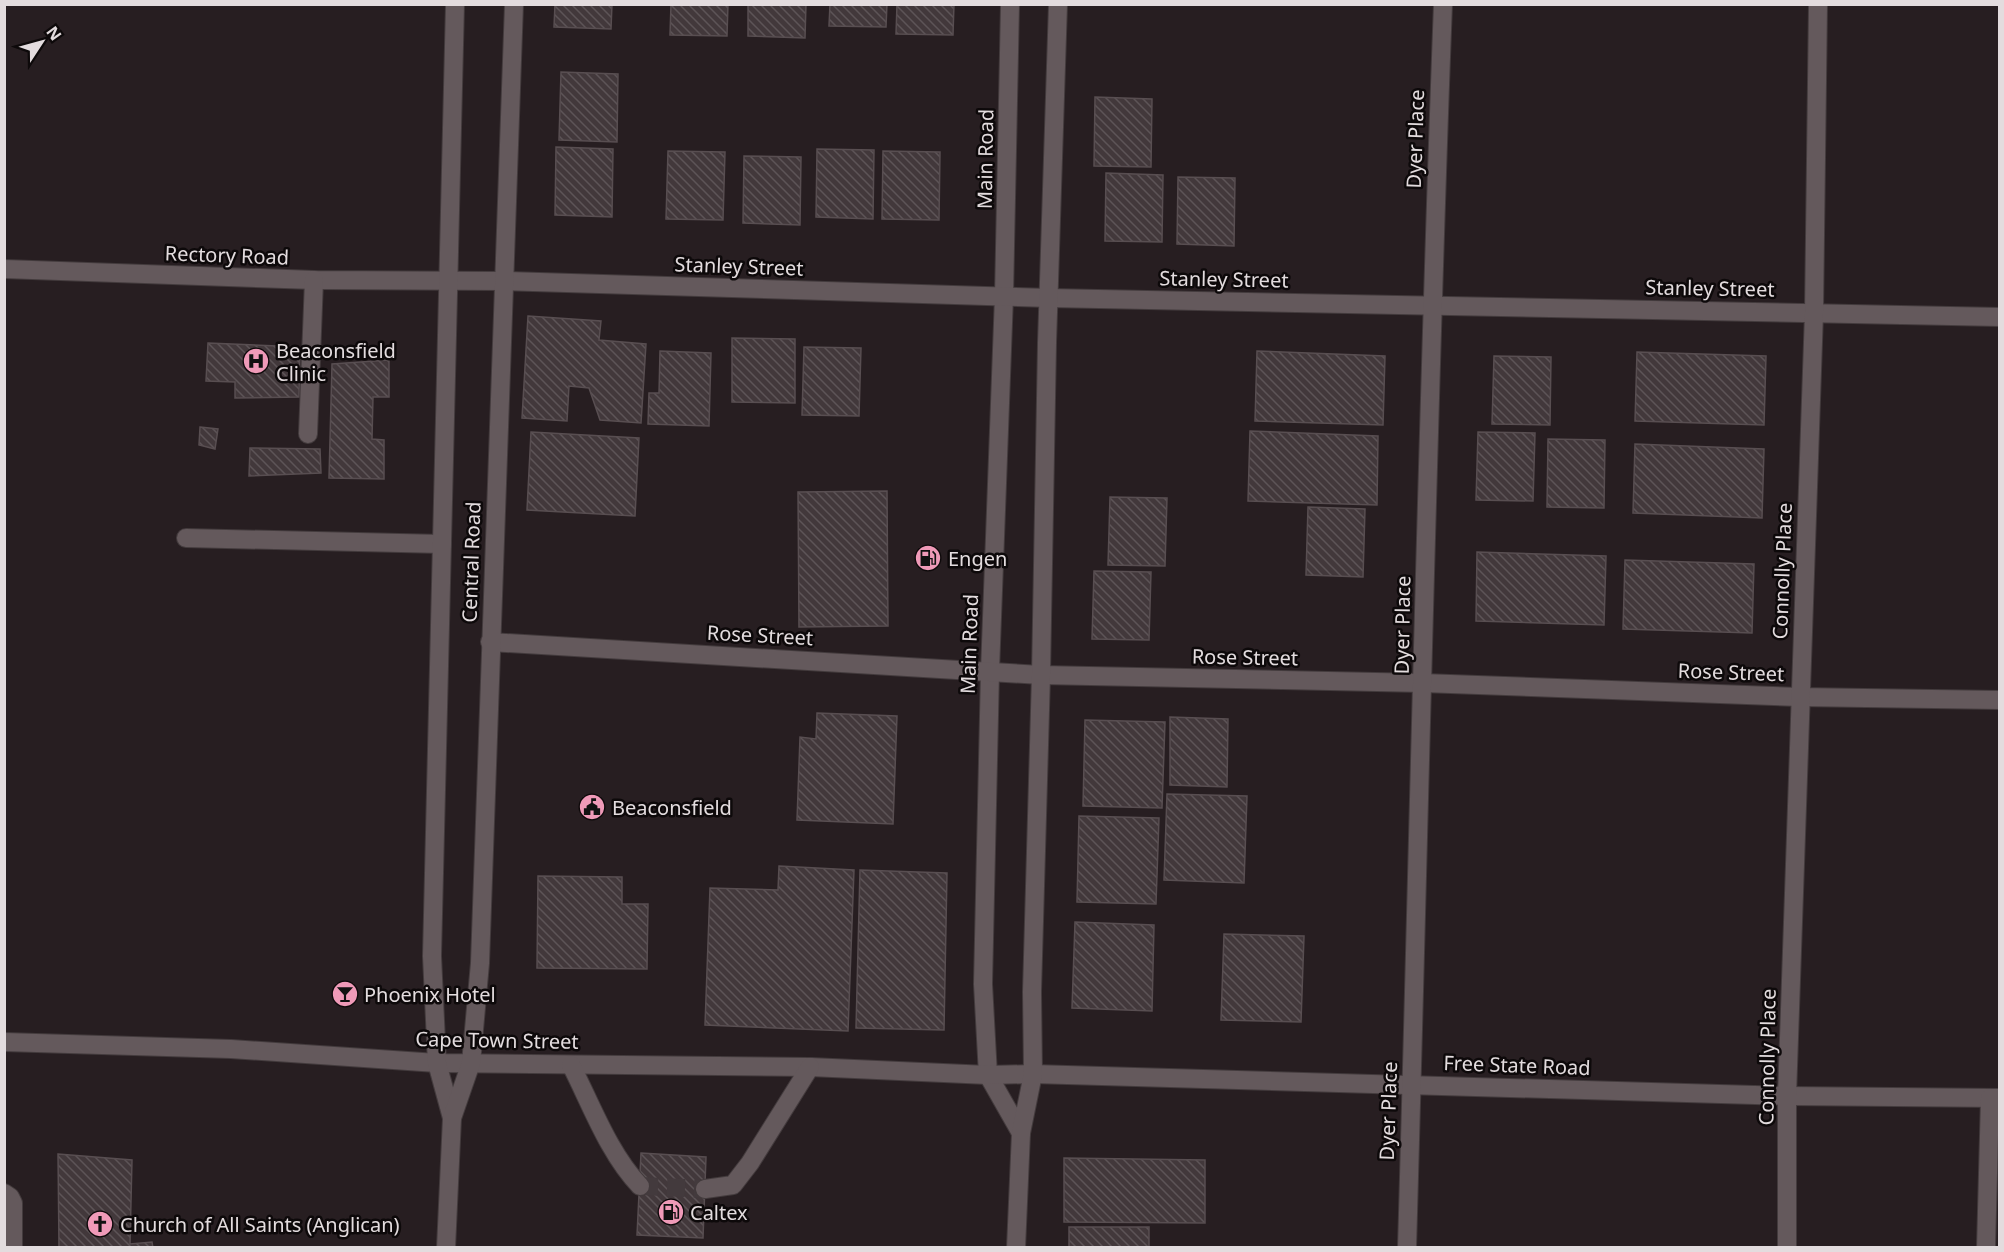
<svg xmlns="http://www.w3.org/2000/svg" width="2004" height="1252" font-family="'Noto Sans',sans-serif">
<defs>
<pattern id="building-back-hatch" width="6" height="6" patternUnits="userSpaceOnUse" patternTransform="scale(1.5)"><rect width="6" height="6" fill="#42383b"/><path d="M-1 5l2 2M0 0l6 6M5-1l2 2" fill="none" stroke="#5d5457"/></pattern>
</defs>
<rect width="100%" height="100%" fill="#271e21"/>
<!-- building -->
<g fill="url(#building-back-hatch)" stroke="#584e51" stroke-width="1.5">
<polygon points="555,4 612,4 611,29 554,27"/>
<polygon points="671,4 728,4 727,36 670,35"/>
<polygon points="748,4 806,4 805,38 748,36"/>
<polygon points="830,4 887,4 886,27 829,26"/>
<polygon points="897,4 954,4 953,35 896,34"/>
<polygon points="561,72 618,74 617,142 559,140"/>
<polygon points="1095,97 1152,99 1151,167 1094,166"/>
<polygon points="556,147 613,149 612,217 555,215"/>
<polygon points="817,149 874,150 873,219 816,217"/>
<polygon points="668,151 725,152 723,220 666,219"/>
<polygon points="883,151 940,152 939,220 882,219"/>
<polygon points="744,156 801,157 800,225 743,223"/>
<polygon points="1106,173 1163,175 1162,242 1105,241"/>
<polygon points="1178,177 1235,178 1234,246 1177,244"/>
<polygon points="528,316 601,321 599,340 646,344 641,423 600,420 589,388 569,386 567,421 522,418"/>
<polygon points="732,338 795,339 795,403 732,402"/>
<polygon points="208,343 300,347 299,397 235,398 235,382 206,381"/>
<polygon points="804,347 861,348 859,416 802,415"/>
<polygon points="660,351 711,353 709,426 648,424 649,393 659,393"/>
<polygon points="1257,351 1385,356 1383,425 1255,421"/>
<polygon points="1637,352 1766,356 1764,425 1635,421"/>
<polygon points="1494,356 1551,357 1550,425 1492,424"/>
<polygon points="389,360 389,397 373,397 372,439 384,440 384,479 329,478 332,364"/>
<polygon points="200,427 218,429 215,449 199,445"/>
<polygon points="1250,431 1378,436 1377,505 1248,501"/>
<polygon points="531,432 639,438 635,516 527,510"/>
<polygon points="1478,432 1535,433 1533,501 1476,500"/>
<polygon points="1548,439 1605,440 1604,508 1547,507"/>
<polygon points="1635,444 1764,449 1762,518 1633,513"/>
<polygon points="250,448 320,449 321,473 249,476"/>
<polygon points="887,491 888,626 799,627 798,492"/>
<polygon points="1110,497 1167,498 1165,566 1108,565"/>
<polygon points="1308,507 1365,509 1363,577 1306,575"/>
<polygon points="1477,552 1606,556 1604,625 1476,621"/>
<polygon points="1625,560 1754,564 1752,633 1623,629"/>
<polygon points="1094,571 1151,572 1149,640 1092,639"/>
<polygon points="817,713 897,716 893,824 797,820 800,737 816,739"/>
<polygon points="1170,717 1228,719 1227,787 1170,785"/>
<polygon points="1085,720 1165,722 1162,808 1083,806"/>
<polygon points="1167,794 1247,796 1244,883 1164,880"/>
<polygon points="1079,816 1159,818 1156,904 1077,902"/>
<polygon points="779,866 854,870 848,1031 705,1025 710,888 778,890"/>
<polygon points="860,870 947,873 944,1030 856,1028"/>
<polygon points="538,876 622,877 622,904 648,904 647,969 537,968"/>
<polygon points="1075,922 1154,925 1152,1011 1072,1008"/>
<polygon points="1224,934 1304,936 1301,1022 1221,1020"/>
<polygon points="641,1153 706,1157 703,1238 637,1235"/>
<polygon points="58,1154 132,1160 130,1244 152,1242 153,1248 59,1248"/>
<polygon points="1064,1158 1205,1160 1205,1223 1064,1222"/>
<rect x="1069" y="1227" width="80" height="21"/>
</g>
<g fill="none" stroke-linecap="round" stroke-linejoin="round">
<!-- minor-tunnel -->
<polyline stroke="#433a3d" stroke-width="18" stroke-dasharray="18 9" stroke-linecap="butt" points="640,1186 705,1189"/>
<!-- minor casing -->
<g stroke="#433b3d" stroke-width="20">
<g id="minor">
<polyline points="1010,4 1004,296 990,671 983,984 988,1075 1021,1133"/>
<polyline points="4,269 314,280 504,281 1049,298 2000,317"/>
<polyline points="308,434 314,280"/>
<polyline points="186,538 442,544"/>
<polyline points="490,642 1041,675 1423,683 1799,697 2000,700"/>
<polyline points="4,1042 231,1049 437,1063 810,1067 988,1075 1033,1074 1787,1096 2000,1098"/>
<path d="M571 1065C591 1104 609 1154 640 1186"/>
<polyline points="452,1118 437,1063 432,956 455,4"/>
<polyline points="705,1189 733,1185 750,1163 810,1067"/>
<polyline points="4,1193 10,1197 13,1203 13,1248"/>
<polyline points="446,1248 452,1118 471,1063 480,963 514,4"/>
<polyline points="1016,1248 1021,1133 1033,1074 1032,992 1041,675 1047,343 1058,4"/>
<path d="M1407 1248C1419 833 1427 419 1443 4"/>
<polyline points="1787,1248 1787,1096 1814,313 1818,4"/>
<polyline points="1986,1248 1990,1098"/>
</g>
</g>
<!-- minor -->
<use href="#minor" stroke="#64595c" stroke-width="18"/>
</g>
<!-- icons -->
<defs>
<g id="hospital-disc" transform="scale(1.35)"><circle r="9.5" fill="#ef9ab8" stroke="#0d090a"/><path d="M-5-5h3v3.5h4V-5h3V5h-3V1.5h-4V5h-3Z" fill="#111"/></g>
<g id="fuel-disc" transform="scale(1.35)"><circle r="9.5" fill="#ef9ab8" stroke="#0d090a"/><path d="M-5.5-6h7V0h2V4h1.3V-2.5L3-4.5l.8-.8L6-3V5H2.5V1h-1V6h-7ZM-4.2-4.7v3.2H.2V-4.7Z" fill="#111"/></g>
<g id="civic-disc" transform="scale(1.35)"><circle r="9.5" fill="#ef9ab8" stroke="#0d090a"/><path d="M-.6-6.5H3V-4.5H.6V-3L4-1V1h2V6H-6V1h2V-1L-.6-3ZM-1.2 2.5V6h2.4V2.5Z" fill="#111"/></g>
<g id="bar-disc" transform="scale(1.35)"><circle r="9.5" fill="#ef9ab8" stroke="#0d090a"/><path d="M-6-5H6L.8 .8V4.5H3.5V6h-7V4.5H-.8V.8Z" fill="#111"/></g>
<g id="church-disc" transform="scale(1.35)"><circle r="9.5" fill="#ef9ab8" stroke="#0d090a"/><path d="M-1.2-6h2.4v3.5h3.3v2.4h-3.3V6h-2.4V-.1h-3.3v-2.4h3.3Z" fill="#111"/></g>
</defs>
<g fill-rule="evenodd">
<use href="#hospital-disc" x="256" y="361"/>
<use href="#fuel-disc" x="928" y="558"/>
<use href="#civic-disc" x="592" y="807"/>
<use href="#bar-disc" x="345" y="994"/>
<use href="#fuel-disc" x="671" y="1212"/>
<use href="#church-disc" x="100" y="1224"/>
</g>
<g text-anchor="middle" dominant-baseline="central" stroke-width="5" stroke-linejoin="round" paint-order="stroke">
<!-- street labels -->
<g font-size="20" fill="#e3dcde" stroke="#0d090a">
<text transform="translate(1415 139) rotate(-88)">Dyer Place</text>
<text transform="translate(985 159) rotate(-89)">Main Road</text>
<text transform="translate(227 255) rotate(2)">Rectory Road</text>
<text transform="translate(739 266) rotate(2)">Stanley Street</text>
<text transform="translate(1224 279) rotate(1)">Stanley Street</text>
<text transform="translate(1710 288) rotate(1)">Stanley Street</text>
<text transform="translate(471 562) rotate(-88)">Central Road</text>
<text transform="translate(1782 571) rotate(-88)">Connolly Place</text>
<text transform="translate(1402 625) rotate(-89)">Dyer Place</text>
<text transform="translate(760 635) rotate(3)">Rose Street</text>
<text transform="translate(969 644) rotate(-88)">Main Road</text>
<text transform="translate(1245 657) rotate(1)">Rose Street</text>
<text transform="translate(1731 672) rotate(2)">Rose Street</text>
<text transform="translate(497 1040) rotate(1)">Cape Town Street</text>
<text transform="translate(1767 1057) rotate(-89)">Connolly Place</text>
<text transform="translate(1517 1065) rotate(2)">Free State Road</text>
<text transform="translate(1388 1111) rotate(-88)">Dyer Place</text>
</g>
<!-- poi labels -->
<g font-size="20" fill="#e3dcde" stroke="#0d090a" text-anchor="start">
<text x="276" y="350">Beaconsfield<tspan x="276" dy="23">Clinic</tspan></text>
<text x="948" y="558">Engen</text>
<text x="612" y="807">Beaconsfield</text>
<text x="364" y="994">Phoenix Hotel</text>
<text x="690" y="1212">Caltex</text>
<text x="120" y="1224">Church of All Saints (Anglican)</text>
</g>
</g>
<!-- border -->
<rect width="2004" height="1252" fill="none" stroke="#e3dcde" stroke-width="12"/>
<!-- north arrow -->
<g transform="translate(42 42) rotate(54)" stroke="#0d090a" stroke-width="4.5" paint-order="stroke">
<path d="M0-4.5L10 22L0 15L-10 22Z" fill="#e3dcde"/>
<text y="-9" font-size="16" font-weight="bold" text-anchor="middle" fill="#e3dcde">N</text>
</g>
</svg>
